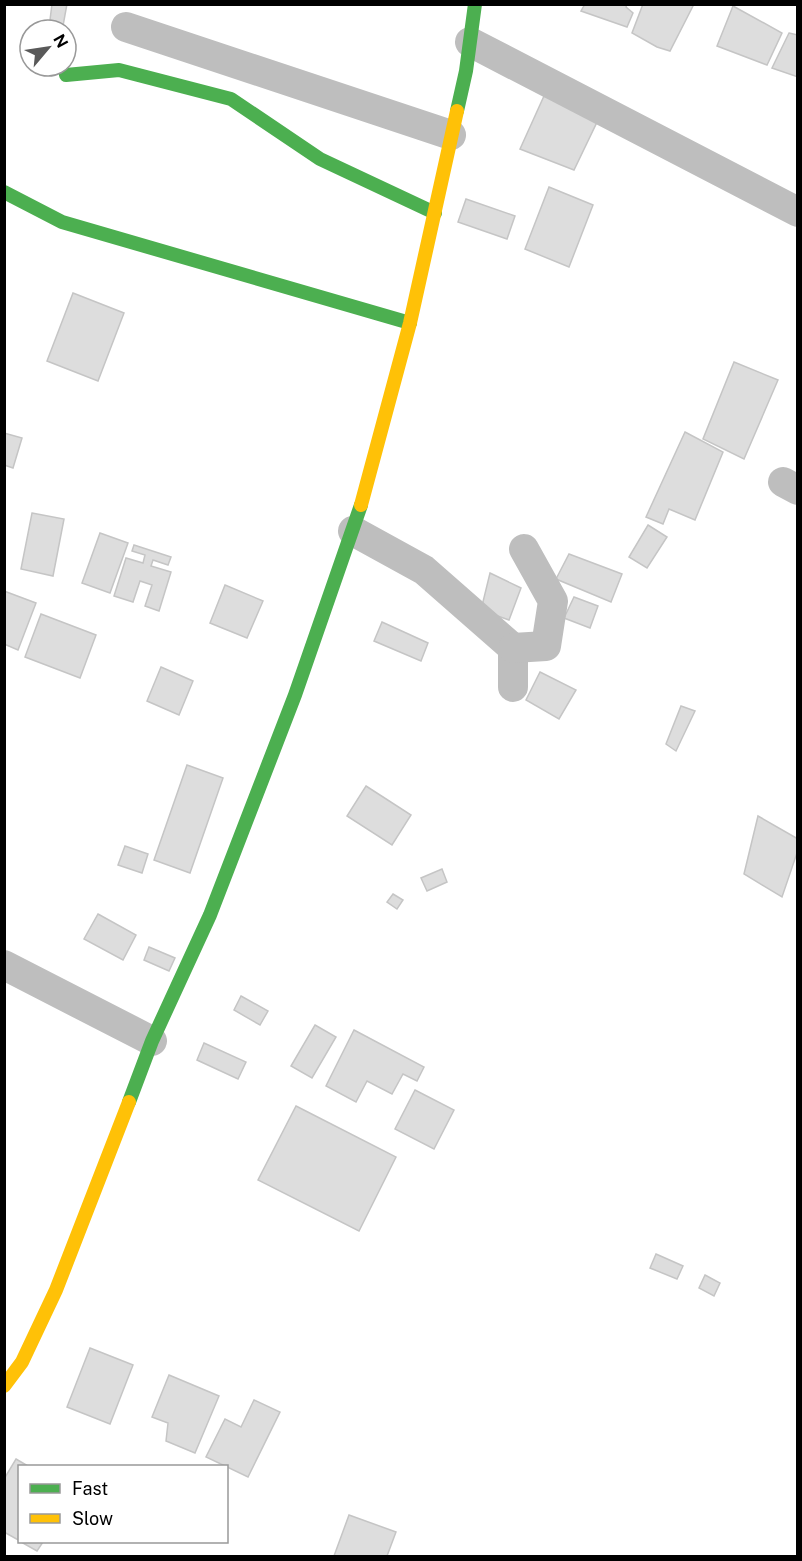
<svg xmlns="http://www.w3.org/2000/svg" width="802" height="1561" font-family="'Public Sans',sans-serif">
<rect width="100%" height="100%" fill="#fff"/>
<!-- building -->
<g fill="#ddd" stroke="#c5c5c5" stroke-width="1.5">
<polygon points="52,4 67,4 63,26 50,20"/>
<polygon points="585,4 627,4 626,7 633,13 627,27 581,11"/>
<polygon points="643,4 694,4 670,51 657,47 632,33"/>
<polygon points="733,6 782,33 767,65 717,46"/>
<polygon points="789,33 798,35 798,77 772,68"/>
<polygon points="544,96 598,120 574,170 520,149"/>
<polygon points="549,187 593,205 569,267 525,249"/>
<polygon points="466,199 515,216 507,239 458,222"/>
<polygon points="73,293 124,313 98,381 47,361"/>
<polygon points="734,362 778,380 744,459 703,439"/>
<polygon points="685,432 723,452 695,520 669,509 663,524 646,517"/>
<polygon points="4,433 22,438 13,468 4,465"/>
<polygon points="32,513 64,519 53,576 21,569"/>
<polygon points="648,525 667,537 647,568 629,557"/>
<polygon points="100,533 128,543 110,593 82,583"/>
<polygon points="134,545 171,557 168,565 153,560 151,566 171,572 159,611 145,606 152,585 140,581 133,602 114,596 126,558 143,563 145,555 132,551"/>
<polygon points="569,554 622,574 611,602 556,579"/>
<polygon points="490,573 521,588 509,620 481,610"/>
<polygon points="225,585 263,601 247,638 210,623"/>
<polygon points="4,591 36,603 18,650 4,644"/>
<polygon points="574,597 598,606 590,628 564,618"/>
<polygon points="41,614 96,635 80,678 25,657"/>
<polygon points="382,622 428,643 421,661 374,641"/>
<polygon points="161,667 193,681 179,715 147,701"/>
<polygon points="540,672 576,690 559,719 526,700"/>
<polygon points="681,706 695,711 676,751 666,744"/>
<polygon points="187,765 223,778 190,873 154,860"/>
<polygon points="366,786 411,815 392,845 347,816"/>
<polygon points="758,816 798,839 798,850 782,897 744,874"/>
<polygon points="125,846 148,854 142,873 118,865"/>
<polygon points="442,869 447,882 427,891 421,878"/>
<polygon points="393,894 403,900 397,909 387,902"/>
<polygon points="98,914 136,935 123,960 84,939"/>
<polygon points="149,947 175,958 169,971 144,960"/>
<polygon points="241,996 268,1011 260,1025 234,1010"/>
<polygon points="315,1025 336,1037 312,1078 291,1066"/>
<polygon points="354,1030 424,1067 417,1081 403,1074 392,1094 367,1081 356,1102 326,1086"/>
<polygon points="204,1043 246,1062 238,1079 197,1060"/>
<polygon points="415,1090 454,1110 434,1149 395,1129"/>
<polygon points="296,1106 396,1157 359,1231 258,1180"/>
<polygon points="656,1254 683,1266 677,1279 650,1268"/>
<polygon points="705,1275 720,1283 714,1296 699,1288"/>
<polygon points="90,1348 133,1365 110,1424 67,1407"/>
<polygon points="169,1375 219,1396 195,1453 166,1441 168,1423 152,1417"/>
<polygon points="254,1400 280,1412 248,1477 206,1457 225,1419 241,1427"/>
<polygon points="16,1459 28,1466 20,1466 20,1541 4,1532 4,1479"/>
<polygon points="349,1515 396,1532 387,1556 334,1556"/>
<polygon points="21,1542 43,1542 37,1551"/>
</g>
<g fill="none" stroke-linecap="round" stroke-linejoin="round">
<!-- street -->
<g stroke="#bebebe" stroke-width="30">
<polyline points="126,27 451,135"/>
<polyline points="470,42 798,212"/>
<polyline points="783,482 798,490"/>
<polyline points="353,531 424,570 513,648 513,687"/>
<polyline points="513,648 546,646 553,601 524,549"/>
<polyline points="4,965 152,1041"/>
</g>
<!-- fast -->
<g stroke="#4caf50" stroke-width="14">
<polyline points="66,75 119,70 231,99 320,159 435,213"/>
<polyline points="457,111 466,71 475,4"/>
<polyline points="4,192 62,222 410,323"/>
<polyline points="129,1102 152,1041 210,915 295,695 361,505"/>
</g>
<!-- slow -->
<g stroke="#ffc107" stroke-width="14">
<polyline points="361,505 410,323 457,111"/>
<polyline points="4,1386 22,1362 56,1290 129,1102"/>
</g>
</g>
<!-- border -->
<rect width="802" height="1561" fill="none" stroke="#000000" stroke-width="12"/>
<!-- legend -->
<rect x="18" y="1465" width="210" height="78" fill="#ffffff" stroke="#999999" stroke-width="1.5"/>
<rect x="30" y="1484" width="30" height="9" fill="#4caf50" stroke="#999999" stroke-width="1.5"/>
<text x="72" y="1495" font-size="18" fill="#000000">Fast</text>
<rect x="30" y="1514" width="30" height="9" fill="#ffc107" stroke="#999999" stroke-width="1.5"/>
<text x="72" y="1525" font-size="18" fill="#000000">Slow</text>
<!-- north arrow -->
<g transform="translate(48 48) rotate(61)"><circle r="28" fill="#ffffff" stroke="#999999" stroke-width="1.5"/>
<path d="M0-4.5L10 22L0 15L-10 22Z" fill="#595959"/>
<text y="-9" font-size="16" font-weight="bold" text-anchor="middle" fill="#000000">N</text>
</g>
</svg>
